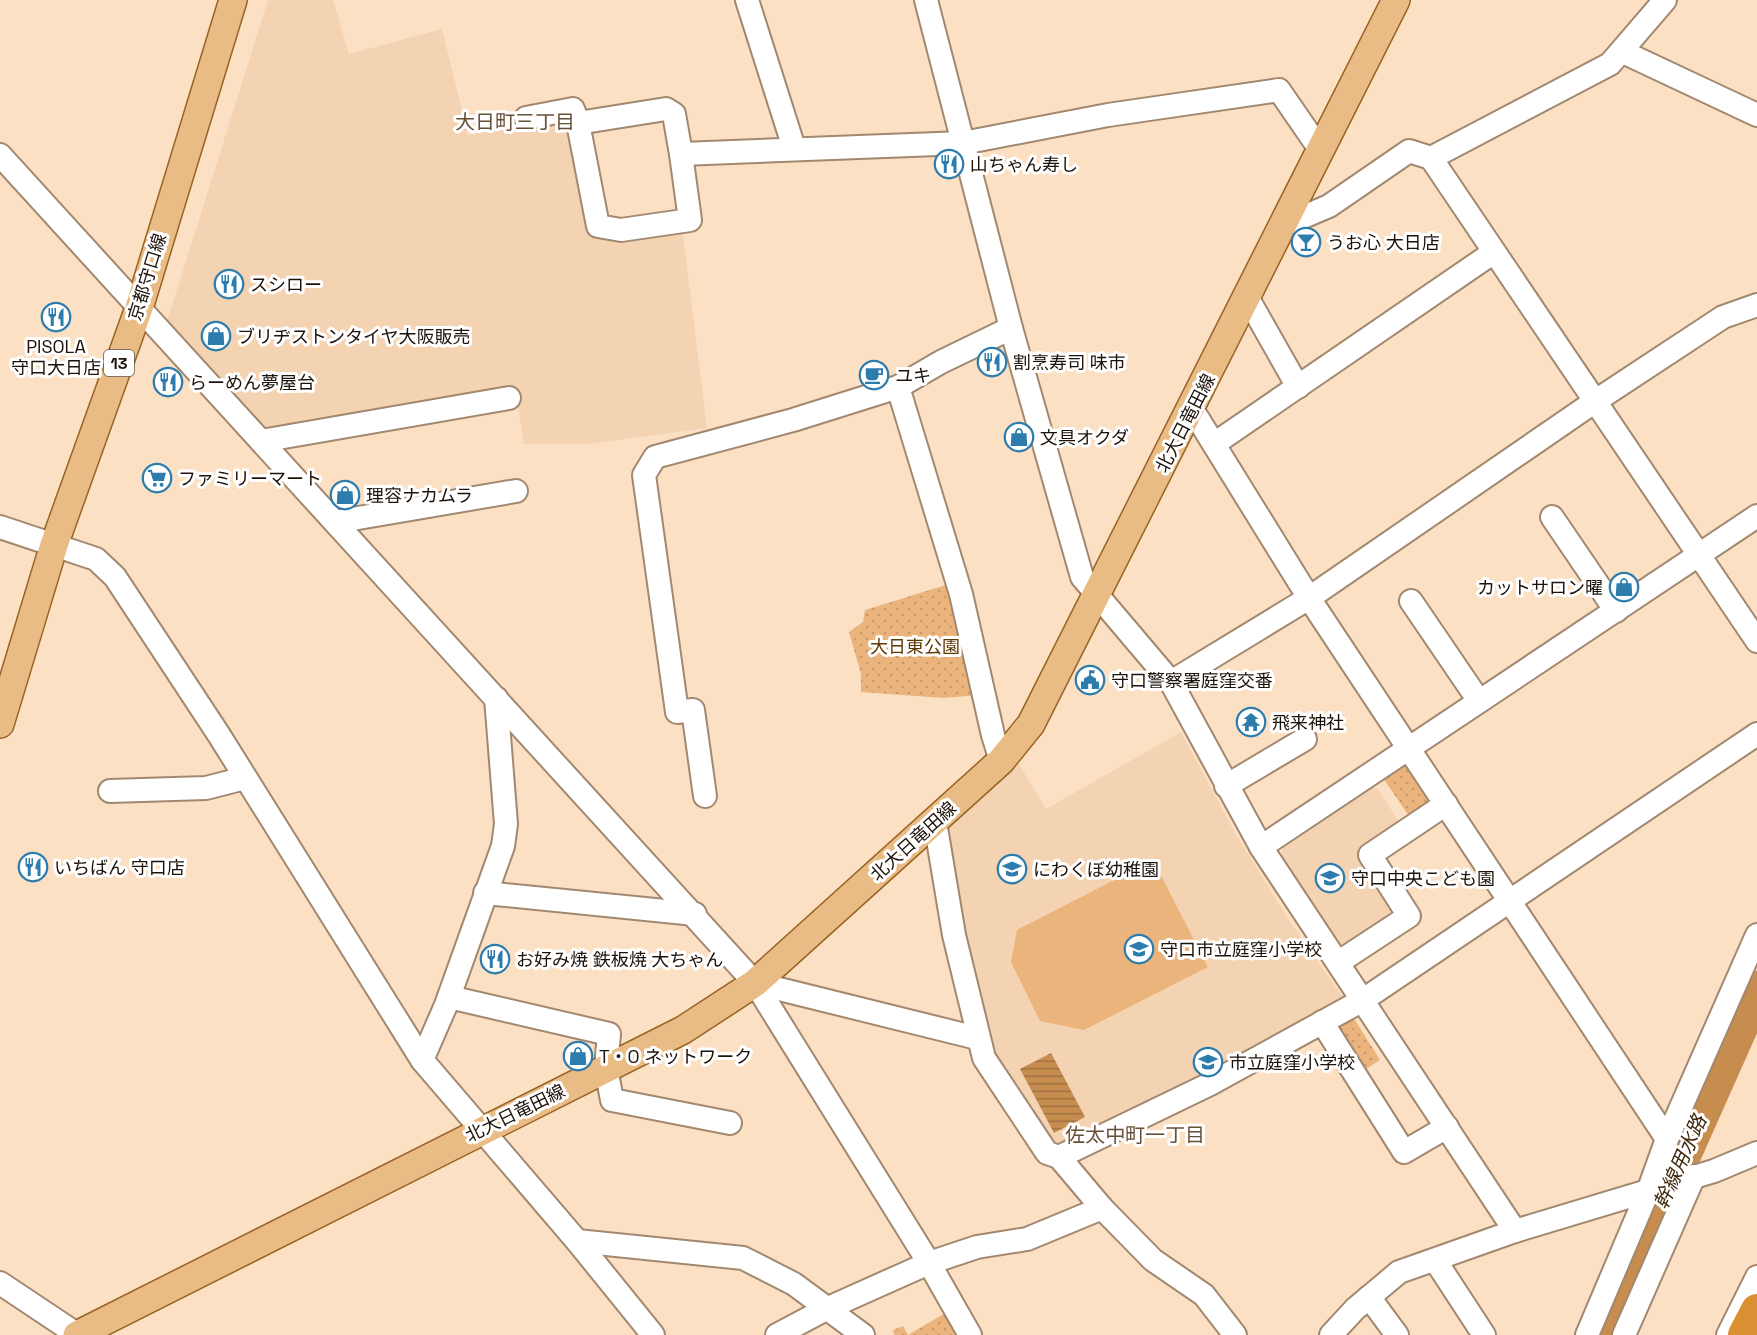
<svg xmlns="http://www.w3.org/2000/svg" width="1757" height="1335" font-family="'Space Grotesk','Noto Sans JP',sans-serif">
<defs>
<pattern id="grass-dots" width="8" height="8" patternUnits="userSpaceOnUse" patternTransform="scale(1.5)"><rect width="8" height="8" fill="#ebb47c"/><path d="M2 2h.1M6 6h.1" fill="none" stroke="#c99a6a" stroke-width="1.8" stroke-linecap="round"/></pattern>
<pattern id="water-rules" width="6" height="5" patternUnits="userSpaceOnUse" patternTransform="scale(1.5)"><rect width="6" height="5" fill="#c68d4f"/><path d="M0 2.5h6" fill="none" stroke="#a07240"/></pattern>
</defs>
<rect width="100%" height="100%" fill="#fce0c4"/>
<!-- built -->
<g fill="#f4d3b2">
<polygon points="268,0 333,0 349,54 442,29 468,135 569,115 591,229 676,229 683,235 707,428 589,444 524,444 515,387 263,429 165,328"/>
<polygon points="1181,732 1235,833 1290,922 1342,996 1340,1004 1060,1148 996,1061 942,828 1017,761 1046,809"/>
<polygon points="1367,786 1378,789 1402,827 1364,850 1400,910 1347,949 1339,947 1281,857 1284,844"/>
</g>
<!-- grass -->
<g fill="url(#grass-dots)">
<polygon points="949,584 978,695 944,698 861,692 861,674 849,632 863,622 865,610"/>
<polygon points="1402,765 1411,766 1432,798 1430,806 1411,819 1383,778"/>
<polygon points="1344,1019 1355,1020 1380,1060 1360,1073 1332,1027"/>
<polygon points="947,1312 960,1335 894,1335 893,1330 903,1326 908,1335"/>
</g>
<!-- pitch -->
<polygon fill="#ebb47c" points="1153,860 1208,967 1084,1030 1040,1021 1011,962 1017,930"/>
<!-- water -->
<polygon fill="url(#water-rules)" points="1051,1053 1085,1117 1054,1133 1020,1069"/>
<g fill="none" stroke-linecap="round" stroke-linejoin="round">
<!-- river -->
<polyline stroke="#c68d4f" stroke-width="36" points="1603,1335 1757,989"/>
<!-- minor casing -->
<g stroke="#a2886f" stroke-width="26">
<g id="minor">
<polyline points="747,0 794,148"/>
<polyline points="926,0 1011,328 1082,577 1171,682 1261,847 1515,1231"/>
<polyline points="1623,52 1757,115"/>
<polyline points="526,118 573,109 578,123 666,109 674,114 681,154 963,143 1108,115 1279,90 1321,151"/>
<polyline points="578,123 598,226 621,230 690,220 681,154"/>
<polyline points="0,155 755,983 929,1263 970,1335"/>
<polyline points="1431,158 1610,64 1665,0"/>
<polyline points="1282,226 1329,206 1409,151 1431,158 1757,641"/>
<polyline points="1247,297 1298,387"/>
<polyline points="898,387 961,594 993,735 1001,761"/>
<polyline points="1192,409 1309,598 1667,1139"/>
<polyline points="261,441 509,398"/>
<polyline points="1214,444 1494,252"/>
<polyline points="1552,517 1616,611"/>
<polyline points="335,522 516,491"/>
<polyline points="0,527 96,559 115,577 219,735 422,1060 577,1241 653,1335"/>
<polyline points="1411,601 1479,701"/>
<polyline points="1171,682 1309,598 1594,402 1723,317 1757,305"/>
<polyline points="1226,786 1305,739"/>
<polyline points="110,791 206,788 245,778"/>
<polyline points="705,796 693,710 677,712 644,475 655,457 793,420 898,387 941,362 1011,328"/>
<polyline points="935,822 954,935 984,1058 1047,1153 1059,1157 1210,1084 1363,1000 1757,734"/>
<polyline points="1261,847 1757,516"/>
<polyline points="485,893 695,914"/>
<polyline points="1339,962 1409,916 1370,855 1446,804"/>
<polyline points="755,983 977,1038"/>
<polyline points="449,997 609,1034 606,1068 612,1100 730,1123"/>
<polyline points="1322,1022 1404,1152 1447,1127"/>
<polyline points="422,1060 446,1005 503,846 506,824 496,698"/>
<polyline points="1059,1157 1102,1208 1153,1260 1204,1295 1235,1335"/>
<polyline points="577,1241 743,1258 794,1284 863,1335"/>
<polyline points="1435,1260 1484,1335"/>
<polyline points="0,1283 78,1335"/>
<polyline points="1369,1297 1397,1335"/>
<polyline points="777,1335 826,1309 929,1263 977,1247 1027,1239 1102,1208"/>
<polyline points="1331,1335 1355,1309 1399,1272 1515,1231 1714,1171 1757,1153"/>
<polyline points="1587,1335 1649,1189 1667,1139 1757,935"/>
<polyline points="1624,1335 1694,1176"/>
<polyline points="1728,1335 1757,1277"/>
</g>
</g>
<!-- major casing -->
<g stroke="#986324" stroke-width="30">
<g id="major">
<polyline points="0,724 54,545 139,308 233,0"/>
<polyline points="77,1335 683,1030 755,983 1001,761 1031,724 1396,0"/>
</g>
</g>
<!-- highway casing -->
<g stroke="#986324" stroke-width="34">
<polyline id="highway" points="1744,1335 1757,1310"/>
</g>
<!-- minor -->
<use href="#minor" stroke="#fff" stroke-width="22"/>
<!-- major -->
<use href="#major" stroke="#e9bc85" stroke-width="27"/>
<!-- highway -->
<use href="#highway" stroke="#da8f33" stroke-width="32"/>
</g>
<!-- icons -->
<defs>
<g id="restaurant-ring" transform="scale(1.5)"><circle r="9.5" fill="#fff" stroke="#2d7cae" stroke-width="1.5"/><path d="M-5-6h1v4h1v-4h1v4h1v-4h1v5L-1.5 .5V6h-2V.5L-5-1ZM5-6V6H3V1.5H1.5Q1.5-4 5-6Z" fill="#2d7cae"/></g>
<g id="bar-ring" transform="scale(1.5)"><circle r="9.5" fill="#fff" stroke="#2d7cae" stroke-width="1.5"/><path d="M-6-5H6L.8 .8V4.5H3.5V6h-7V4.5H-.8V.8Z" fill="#2d7cae"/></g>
<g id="shop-ring" transform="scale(1.5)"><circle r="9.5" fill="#fff" stroke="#2d7cae" stroke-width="1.5"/><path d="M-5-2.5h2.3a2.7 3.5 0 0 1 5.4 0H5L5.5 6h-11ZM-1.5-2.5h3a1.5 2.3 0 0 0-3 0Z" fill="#2d7cae"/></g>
<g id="cafe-ring" transform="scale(1.5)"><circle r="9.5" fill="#fff" stroke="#2d7cae" stroke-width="1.5"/><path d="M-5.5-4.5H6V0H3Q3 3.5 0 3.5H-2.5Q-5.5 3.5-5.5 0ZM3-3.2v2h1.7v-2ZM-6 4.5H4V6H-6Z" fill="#2d7cae"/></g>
<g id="supermarket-ring" transform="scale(1.5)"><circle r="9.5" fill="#fff" stroke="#2d7cae" stroke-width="1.5"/><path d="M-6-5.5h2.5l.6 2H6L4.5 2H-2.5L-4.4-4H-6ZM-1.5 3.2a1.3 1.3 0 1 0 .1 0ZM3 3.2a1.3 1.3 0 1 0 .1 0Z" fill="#2d7cae"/></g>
<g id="civic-ring" transform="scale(1.5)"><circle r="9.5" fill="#fff" stroke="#2d7cae" stroke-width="1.5"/><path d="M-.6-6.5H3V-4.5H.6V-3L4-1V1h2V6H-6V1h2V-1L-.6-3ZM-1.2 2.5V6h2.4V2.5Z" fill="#2d7cae"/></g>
<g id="temple-ring" transform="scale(1.5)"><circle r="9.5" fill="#fff" stroke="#2d7cae" stroke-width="1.5"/><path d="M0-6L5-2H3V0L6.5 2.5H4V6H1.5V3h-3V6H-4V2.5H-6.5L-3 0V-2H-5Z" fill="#2d7cae"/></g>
<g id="school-ring" transform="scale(1.5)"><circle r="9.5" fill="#fff" stroke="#2d7cae" stroke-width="1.5"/><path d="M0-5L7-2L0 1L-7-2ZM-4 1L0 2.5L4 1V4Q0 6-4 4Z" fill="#2d7cae"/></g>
</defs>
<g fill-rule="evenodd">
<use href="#restaurant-ring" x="949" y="164"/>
<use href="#bar-ring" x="1306" y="242"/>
<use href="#restaurant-ring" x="229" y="284"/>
<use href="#restaurant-ring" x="56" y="317"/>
<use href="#shop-ring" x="216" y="336"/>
<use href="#restaurant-ring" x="992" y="362"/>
<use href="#cafe-ring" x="874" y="375"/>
<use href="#restaurant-ring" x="168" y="382"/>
<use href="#shop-ring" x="1019" y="437"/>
<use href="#supermarket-ring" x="157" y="478"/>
<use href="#shop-ring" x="345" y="495"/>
<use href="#shop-ring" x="1624" y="587"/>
<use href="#civic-ring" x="1090" y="680"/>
<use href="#temple-ring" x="1251" y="722"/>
<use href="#restaurant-ring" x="33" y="867"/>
<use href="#school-ring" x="1012" y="869"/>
<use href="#school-ring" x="1330" y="878"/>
<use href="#school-ring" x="1139" y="949"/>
<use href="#restaurant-ring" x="495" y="959"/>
<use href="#shop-ring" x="578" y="1056"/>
<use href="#school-ring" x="1208" y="1062"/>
</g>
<g text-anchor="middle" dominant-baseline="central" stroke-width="6" stroke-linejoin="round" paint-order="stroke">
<!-- shield labels -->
<rect fill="#fff" stroke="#605953" stroke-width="1.5" x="104" y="350" width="30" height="26" rx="4.5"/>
<g font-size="16" font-weight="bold" fill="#1c1209">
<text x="119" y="363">13</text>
</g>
<!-- poi labels -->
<g font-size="18" fill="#1c1209" stroke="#fff" text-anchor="start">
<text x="970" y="164">山ちゃん寿し</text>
<text x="1327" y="242">うお心 大日店</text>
<text x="250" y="284">スシロー</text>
<text x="237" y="336">ブリヂストンタイヤ大阪販売</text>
<text x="56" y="346" text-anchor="middle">PISOLA<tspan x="56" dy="21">守口大日店</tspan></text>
<text x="1013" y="362">割烹寿司 味市</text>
<text x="895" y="375">ユキ</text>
<text x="189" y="382">らーめん夢屋台</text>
<text x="1040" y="437">文具オクダ</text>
<text x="178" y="478">ファミリーマート</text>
<text x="366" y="495">理容ナカムラ</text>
<text x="1603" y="587" text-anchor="end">カットサロン曜</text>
<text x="1111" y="680">守口警察署庭窪交番</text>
<text x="1272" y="722">飛来神社</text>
<text x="54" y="867">いちばん 守口店</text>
<text x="1033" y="869">にわくぼ幼稚園</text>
<text x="1351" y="878">守口中央こども園</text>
<text x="1160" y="949">守口市立庭窪小学校</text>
<text x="516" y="959">お好み焼 鉄板焼 大ちゃん</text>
<text x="599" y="1056">T・O ネットワーク</text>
<text x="1229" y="1062">市立庭窪小学校</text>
</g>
<!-- street labels -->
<g font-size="18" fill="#1c1209" stroke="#fff">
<text transform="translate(147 277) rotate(-73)">京都守口線</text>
<text transform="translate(1185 423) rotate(-63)">北大日竜田線</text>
<text transform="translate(913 841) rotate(-42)">北大日竜田線</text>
<text transform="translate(515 1113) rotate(-26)">北大日竜田線</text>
</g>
<!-- park labels -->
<g font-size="18" fill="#5f3905" stroke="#fff">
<text x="915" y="646">大日東公園</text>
</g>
<!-- neighbourhood labels -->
<g font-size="20" fill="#675038" stroke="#fff">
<text x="515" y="122">大日町三丁目</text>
<text x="1135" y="1135">佐太中町一丁目</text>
</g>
<!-- water labels -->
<g font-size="20" font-style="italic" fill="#41290d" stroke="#fff">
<text transform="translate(1680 1162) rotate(-66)">幹線用水路</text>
</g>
</g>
</svg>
